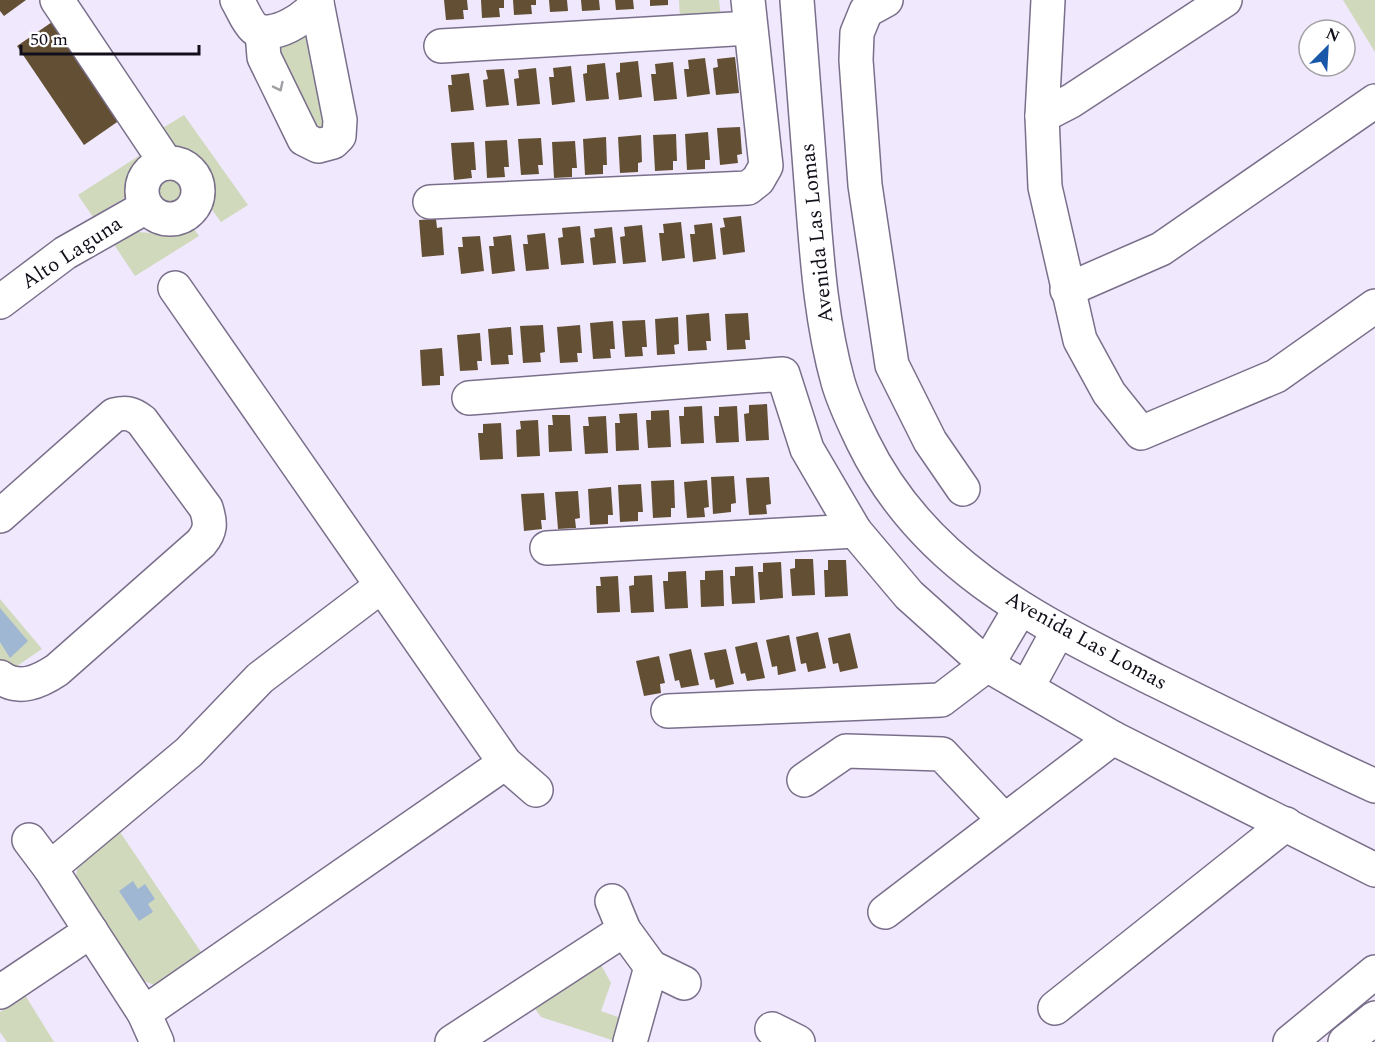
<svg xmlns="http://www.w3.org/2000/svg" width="1375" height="1042" font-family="Spectral,serif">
<rect width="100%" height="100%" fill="#f0e8fc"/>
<!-- green -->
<g fill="#d0d9bc">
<polygon points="679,0 719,0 721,18 680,20"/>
<polygon points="1343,0 1375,0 1375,52"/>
<polygon points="308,29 336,122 322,140 266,46"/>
<polygon points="184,115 248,205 221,222 210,207 211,190 203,172 189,157 171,149 158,131"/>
<polygon points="148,150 149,156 134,175 126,197 93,217 78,195"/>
<circle cx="170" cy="192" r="19"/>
<polygon points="194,229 199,236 135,276 113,243 138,232 174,235"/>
<polygon points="0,599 42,649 8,672 0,667"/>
<polygon points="120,832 203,955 157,986 144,981 76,876 78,864"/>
<polygon points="600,963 611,983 601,1011 621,1018 615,1041 541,1017 533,1006"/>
<polygon points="25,995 54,1042 7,1042 0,1032 0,1012"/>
</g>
<!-- water -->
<g fill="#a0b7d4">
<polygon points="0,608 28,641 10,658 0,642"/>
<polygon points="133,881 138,889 145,884 155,899 148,904 153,912 139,921 119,891"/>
</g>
<!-- building -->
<g fill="#635034">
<polygon points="0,0 26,0 4,16 0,11"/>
<polygon points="444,0 467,0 468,10 463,10 464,19 446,20"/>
<polygon points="481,0 504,0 504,8 499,8 500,17 482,18"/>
<polygon points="513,0 536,0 536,5 531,5 532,14 514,15"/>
<polygon points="549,0 567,0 568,11 550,12"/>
<polygon points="581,0 599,0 600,10 582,11"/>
<polygon points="615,0 633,0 634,9 616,10"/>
<polygon points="650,0 668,0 668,5 650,6"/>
<polygon points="55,20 123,118 84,145 17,46"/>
<polygon points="735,57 739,93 716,95 713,68 718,67 717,59"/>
<polygon points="705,58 710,94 687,97 684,69 689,69 688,60"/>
<polygon points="638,61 642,97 619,100 616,73 620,72 620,63"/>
<polygon points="673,62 677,99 654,101 651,74 656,74 655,64"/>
<polygon points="605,63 609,99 586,101 583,74 587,73 587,65"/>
<polygon points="571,66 575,102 552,105 549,77 554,77 553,68"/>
<polygon points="536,68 540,104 517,106 514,79 519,78 518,70"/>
<polygon points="504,69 509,105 486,107 483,80 488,79 486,70"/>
<polygon points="469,73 474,110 451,112 448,85 452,85 451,75"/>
<polygon points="740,127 742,154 737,155 738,163 720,165 717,128"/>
<polygon points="708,132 710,160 705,160 705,169 687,170 685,134"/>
<polygon points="676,134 677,161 673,161 673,170 655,171 653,135"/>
<polygon points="641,135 642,162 638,163 638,172 620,173 618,137"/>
<polygon points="606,137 607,165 603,165 603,174 585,175 583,139"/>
<polygon points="541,138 543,165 538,165 539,174 521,175 518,139"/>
<polygon points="507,140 509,167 504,167 505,177 487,178 485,141"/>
<polygon points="575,141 577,168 572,168 572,177 554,178 552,142"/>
<polygon points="474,142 476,170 471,170 472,178 454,180 451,143"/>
<polygon points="741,216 745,252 723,255 720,228 725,227 723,218"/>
<polygon points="436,219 437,228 442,227 444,255 422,257 419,220"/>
<polygon points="681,222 685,258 662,261 659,233 664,233 663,224"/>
<polygon points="712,223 716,259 693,262 690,234 695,234 694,225"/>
<polygon points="642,225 646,262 623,264 620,237 625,236 624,227"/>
<polygon points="580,226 584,263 561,265 558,238 563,237 562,228"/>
<polygon points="612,227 616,263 593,265 590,238 595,237 594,229"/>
<polygon points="545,233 549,269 526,271 523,244 528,244 527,235"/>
<polygon points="511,235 515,271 492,274 489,246 494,246 493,237"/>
<polygon points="480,236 484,271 461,274 458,247 463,247 462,237"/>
<polygon points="709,313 711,341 706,341 707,350 688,351 686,315"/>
<polygon points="748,313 750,340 745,340 746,349 727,350 725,314"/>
<polygon points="678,317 679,344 674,345 675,354 657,355 655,319"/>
<polygon points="645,320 647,347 642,347 643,356 625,357 622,321"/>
<polygon points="613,321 615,349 610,349 611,358 593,359 590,323"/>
<polygon points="543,325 545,352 540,353 541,362 523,363 520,326"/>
<polygon points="580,325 582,353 577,353 578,362 560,363 557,327"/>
<polygon points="511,327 513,355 508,355 509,364 491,365 488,329"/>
<polygon points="480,333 482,361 477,361 478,370 460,371 457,335"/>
<polygon points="442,348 444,376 440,376 440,385 422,386 420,350"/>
<polygon points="767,404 769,440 746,441 744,414 749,413 749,405"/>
<polygon points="702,406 704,443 681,444 679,416 684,416 684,407"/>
<polygon points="737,406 739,442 716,443 714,416 719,416 719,407"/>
<polygon points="669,410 671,447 648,448 646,420 651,420 651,411"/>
<polygon points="637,413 639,450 616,451 615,423 620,423 619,414"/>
<polygon points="552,415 570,415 572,451 549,452 548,425 553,425"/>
<polygon points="606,416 608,453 585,454 583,426 589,426 588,417"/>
<polygon points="538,420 540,456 517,457 516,430 521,429 520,421"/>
<polygon points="501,423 503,459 480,460 478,433 483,433 483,424"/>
<polygon points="734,476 736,503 731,504 731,512 713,514 711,477"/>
<polygon points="769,477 771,504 766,505 767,514 749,515 746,478"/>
<polygon points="674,480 675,508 671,508 671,517 653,518 651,481"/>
<polygon points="707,480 709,507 704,508 705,517 687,518 684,482"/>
<polygon points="641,484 643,512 638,512 638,521 620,522 618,485"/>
<polygon points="611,487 613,515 608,515 608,524 590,525 588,489"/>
<polygon points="578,491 580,518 575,519 576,528 558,529 555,492"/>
<polygon points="544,493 546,520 541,520 542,529 524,531 521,494"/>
<polygon points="795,559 813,559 815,595 792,596 790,569 795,568"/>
<polygon points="828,560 846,560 848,596 825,597 824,570 828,570"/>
<polygon points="781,562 783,598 760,600 758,572 763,572 763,563"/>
<polygon points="753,566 755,603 732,604 730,576 735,576 735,567"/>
<polygon points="723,570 724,606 701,607 700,580 705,580 705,571"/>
<polygon points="686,571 688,608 665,609 663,581 668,581 668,572"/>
<polygon points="652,575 654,612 631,613 629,586 634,585 634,576"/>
<polygon points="618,576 620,612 597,613 596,586 601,586 600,577"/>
<polygon points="818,632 826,668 808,672 806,663 801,664 796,637"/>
<polygon points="850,633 858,668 840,672 838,663 833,664 828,638"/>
<polygon points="789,635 796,671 778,675 777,666 772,667 766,640"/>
<polygon points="757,642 765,678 747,681 745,673 741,674 735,647"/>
<polygon points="691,649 699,685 681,688 679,680 675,681 669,654"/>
<polygon points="726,649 734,684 716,688 714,679 710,680 704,653"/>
<polygon points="659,656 665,683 660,684 661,693 644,696 636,661"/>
</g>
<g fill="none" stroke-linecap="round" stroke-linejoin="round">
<!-- minor casing -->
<g stroke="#7a6f8b" stroke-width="36">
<g id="minor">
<polyline points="57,0 166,163"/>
<path d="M237 0C242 8 247 22 254 28 269 42 312 17 317 0"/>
<path d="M797 0C802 65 807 130 812 195 817 258 821 321 838 382 844 403 854 423 863 442 924 567 1038 621 1155 680 1228 716 1301 752 1375 786"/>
<polyline points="886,0 866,11 857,33 856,60 865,185 892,365 930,441 963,489"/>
<polyline points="1048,0 1042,116 1045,187 1080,340 1109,393 1141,433 1276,376 1375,306"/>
<polyline points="262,32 264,57 304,139 318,146 333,142 339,136 340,120 317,3"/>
<polyline points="441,46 750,28"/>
<polyline points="1042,116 1071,101 1225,0"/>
<circle cx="170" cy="191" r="28"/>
<polyline points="430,202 748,188 758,180 766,166 748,0"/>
<polyline points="175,288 505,763 536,790"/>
<polyline points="1067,290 1161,249 1375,101"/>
<polyline points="0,302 65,253 146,207"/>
<polyline points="469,398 783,374 807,449 855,531 909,595 987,665 1113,738 1375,870"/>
<path d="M0 516 114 415C126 412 132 413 142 421L206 508C211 523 211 531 201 543L57 670C39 682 19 691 0 677"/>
<polyline points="547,548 855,531"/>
<polyline points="1027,688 1058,631"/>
<polyline points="668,711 941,700 987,665 1020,609"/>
<polyline points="804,780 846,751 942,754 1004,820"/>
<polyline points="29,840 50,868 144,1013 157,1042"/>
<polyline points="50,868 189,752 260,678 380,587"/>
<polyline points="612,901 624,930 651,967 630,1042"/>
<polyline points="885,912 1113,738"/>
<polyline points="651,967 684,983"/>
<polyline points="0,992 91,931"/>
<polyline points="1055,1008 1286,824"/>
<polyline points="144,1013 505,763"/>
<polyline points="772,1029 798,1042"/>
<polyline points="452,1042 624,930"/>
<polyline points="1290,1042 1375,972"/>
<polyline points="1345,1042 1375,1018"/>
</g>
</g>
<!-- minor -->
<use href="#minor" stroke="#fff" stroke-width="33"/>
</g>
<!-- one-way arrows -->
<defs><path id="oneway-chevron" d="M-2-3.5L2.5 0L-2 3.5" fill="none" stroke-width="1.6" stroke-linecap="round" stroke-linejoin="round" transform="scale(1.5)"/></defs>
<use stroke="#a19fa3" href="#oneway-chevron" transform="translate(279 87) rotate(64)"/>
<g text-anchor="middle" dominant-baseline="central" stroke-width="6" stroke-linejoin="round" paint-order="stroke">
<!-- street labels -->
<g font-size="21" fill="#130f1a" stroke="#fff">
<text transform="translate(817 233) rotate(-96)">Avenida Las Lomas</text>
<text transform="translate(72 253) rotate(-33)">Alto Laguna</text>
<text transform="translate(1086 641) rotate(29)">Avenida Las Lomas</text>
</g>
</g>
<!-- north arrow -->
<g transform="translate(1327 48) rotate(24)"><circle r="28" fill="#ffffff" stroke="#a19fa3" stroke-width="1.5"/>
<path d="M0-4.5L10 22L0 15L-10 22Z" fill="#1957a8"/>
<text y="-9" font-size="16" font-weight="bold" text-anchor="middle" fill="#130f1a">N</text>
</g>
<!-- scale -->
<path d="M21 45v9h178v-9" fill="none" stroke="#130f1a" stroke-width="3"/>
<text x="30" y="45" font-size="18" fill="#130f1a" stroke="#ffffff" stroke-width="4.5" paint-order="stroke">50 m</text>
</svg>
